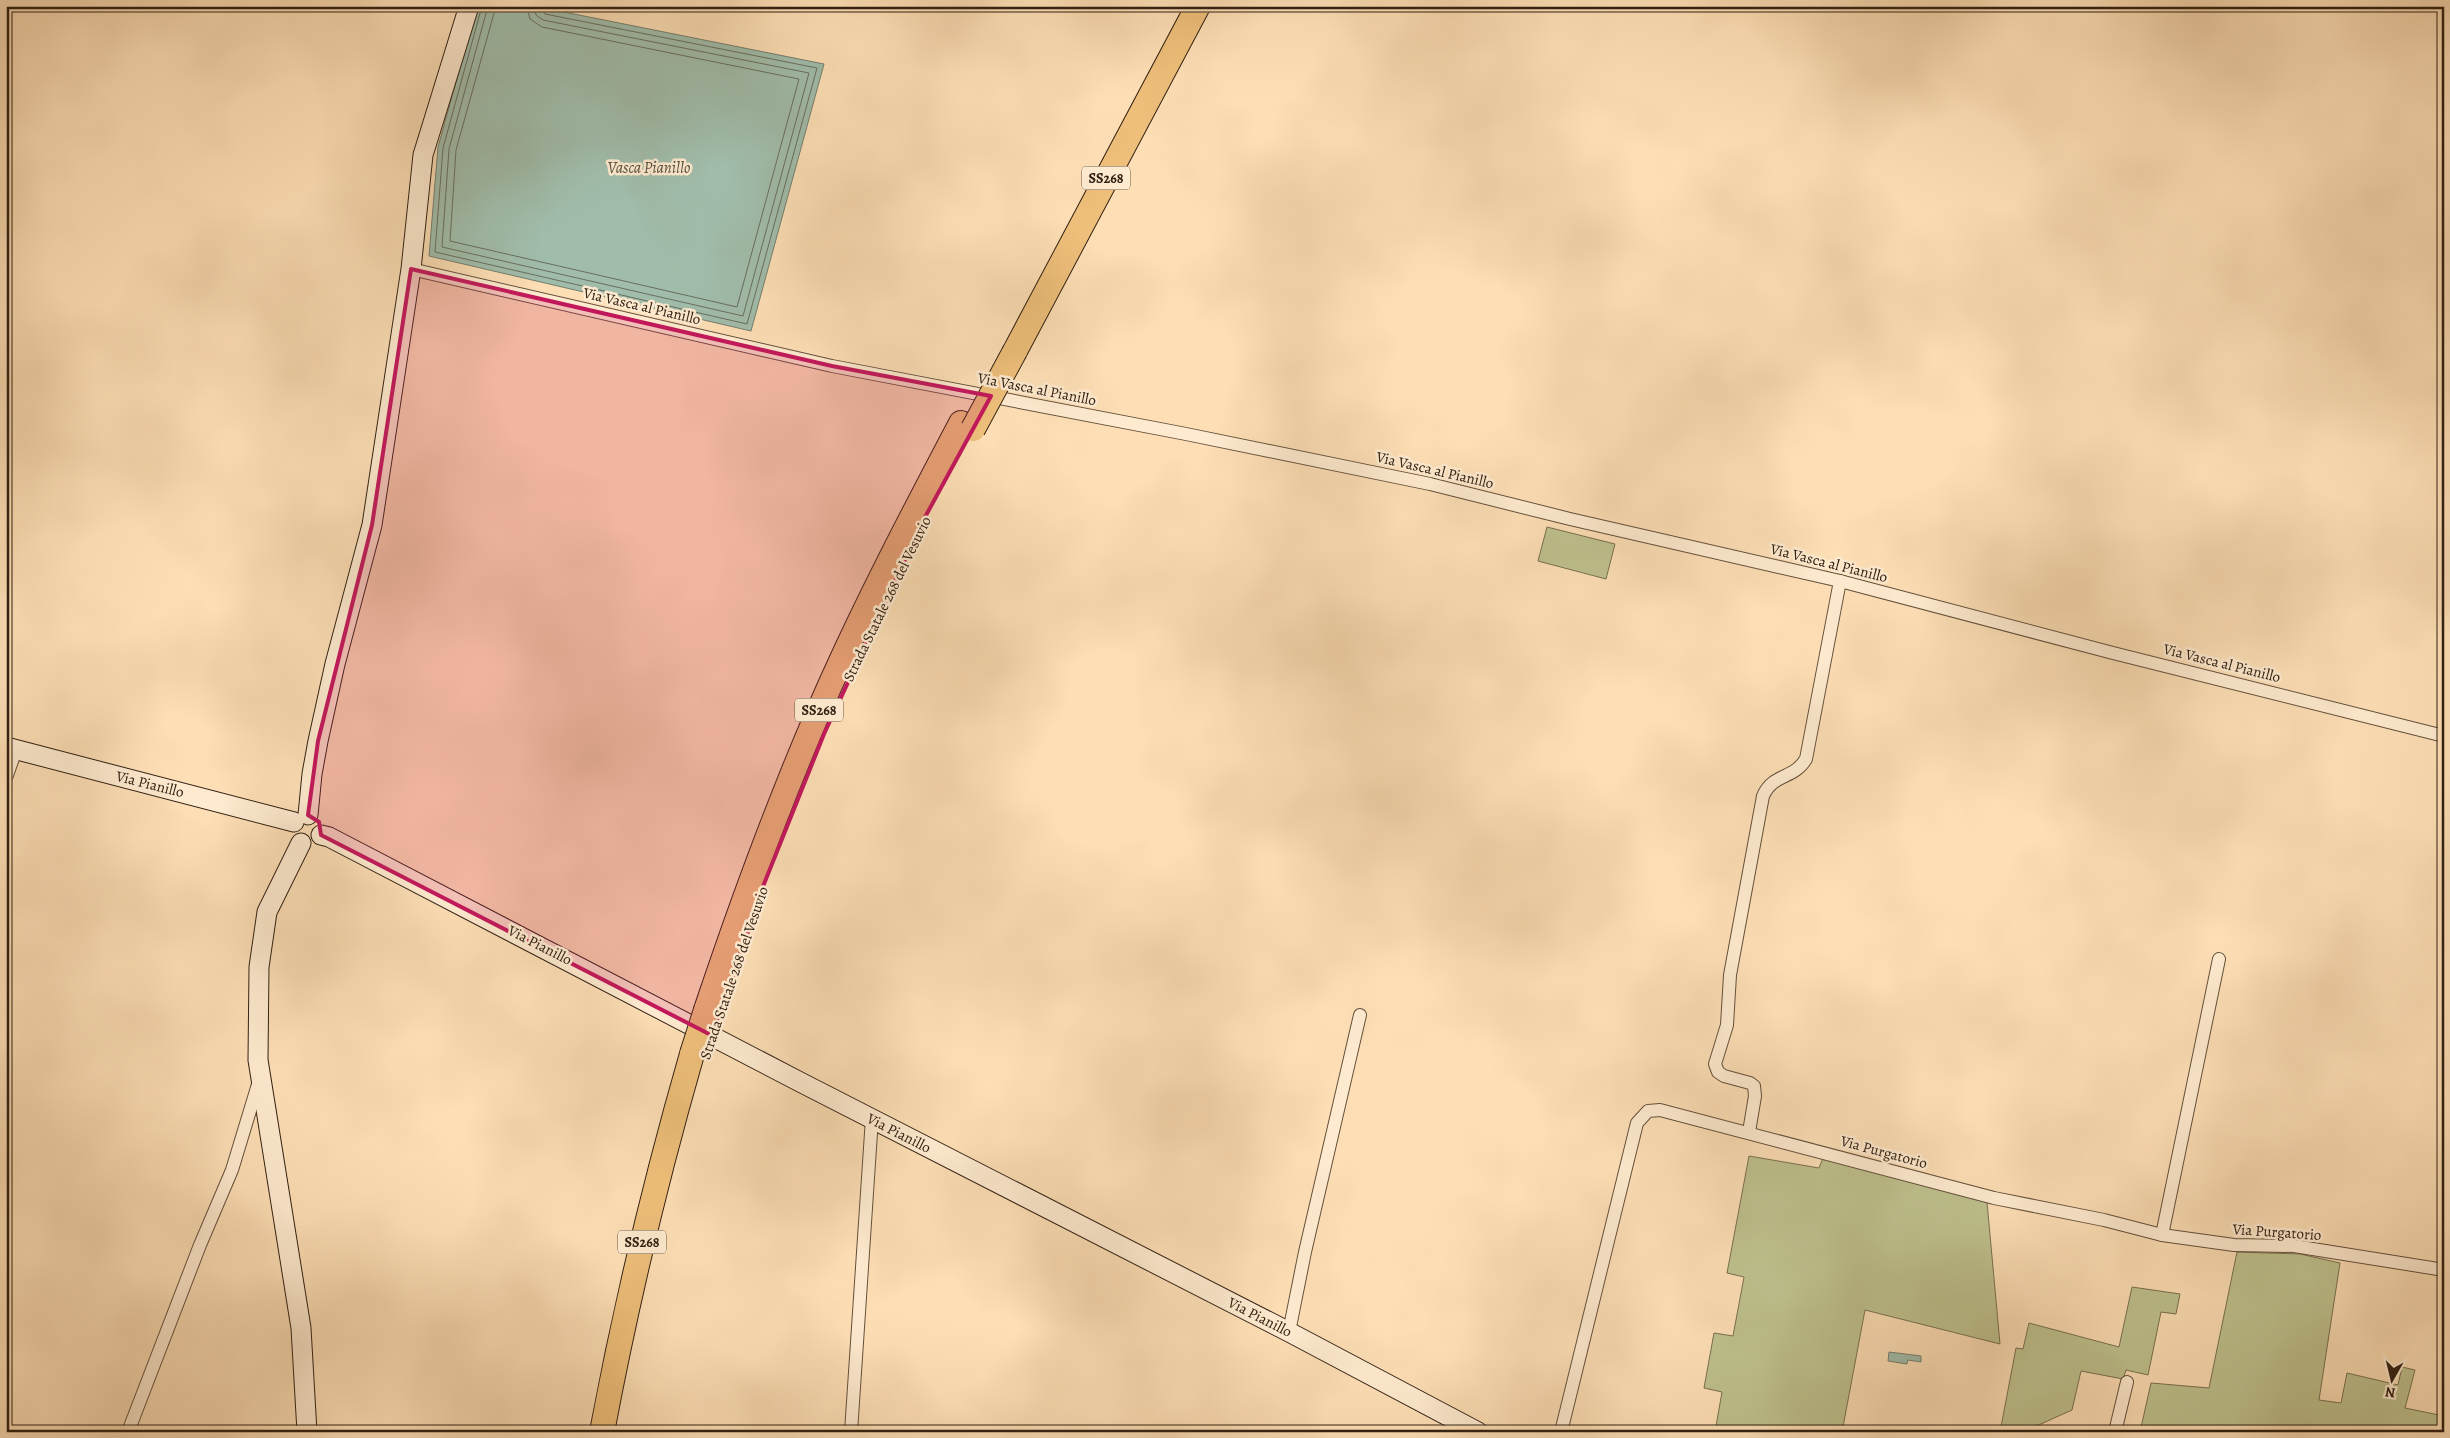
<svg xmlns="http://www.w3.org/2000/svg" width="2450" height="1438" font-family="Alegreya,serif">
<rect width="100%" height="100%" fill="#fddeb5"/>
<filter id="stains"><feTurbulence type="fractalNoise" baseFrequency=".004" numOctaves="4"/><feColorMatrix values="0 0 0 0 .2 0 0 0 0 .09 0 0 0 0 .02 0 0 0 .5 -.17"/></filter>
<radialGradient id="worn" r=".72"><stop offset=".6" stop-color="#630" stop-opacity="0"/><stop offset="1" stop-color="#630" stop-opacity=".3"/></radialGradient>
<!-- green -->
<g fill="#bec18e" stroke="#787050">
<polygon points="1547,527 1615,544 1606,579 1538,561"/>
<polygon points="1749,1156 1819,1168 1823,1158 1987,1202 2000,1344 1865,1310 1842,1432 1715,1432 1722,1392 1704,1388 1714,1333 1733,1336 1744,1277 1727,1273"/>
<polygon points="2237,1252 2300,1254 2340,1263 2319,1400 2341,1403 2347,1373 2398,1385 2402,1367 2415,1370 2405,1408 2444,1416 2441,1432 2140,1432 2151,1383 2209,1388"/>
<polygon points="2132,1287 2180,1294 2176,1314 2161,1312 2148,1375 2126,1370 2123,1379 2081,1371 2072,1410 2023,1432 2000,1432 2016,1348 2023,1349 2029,1323 2119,1347"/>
</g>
<!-- water -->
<g fill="#a0bcaa" stroke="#747e6e">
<polygon points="477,6 534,6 824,64 751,331 429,256 438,147"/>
<polygon points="1889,1352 1921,1356 1921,1362 1908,1360 1907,1364 1888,1361"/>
</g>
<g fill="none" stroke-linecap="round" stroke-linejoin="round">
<!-- shore -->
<g stroke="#686e5e" stroke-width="1">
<polyline points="482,6 443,148 435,252 747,324 817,68 545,14 540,6"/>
<polyline points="488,6 449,149 442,247 743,316 809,73 543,20 536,15 534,6"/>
<polyline points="496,6 456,150 450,241 737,307 799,79 542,27 530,19 527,6"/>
</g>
<!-- street casing -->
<g stroke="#64503c" stroke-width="14">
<g id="street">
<polyline points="411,269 832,366 1186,434 1430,484 1570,519 1840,581 2113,653 2444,736"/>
<polyline points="6,778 16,750"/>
<path d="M1749 1132 1755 1096 1754 1086 1750 1083 1724 1076 1718 1072 1715 1064 1727 1025 1730 975 1763 796C1773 773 1793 780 1806 759L1840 581"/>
<polyline points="2162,1235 2219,959"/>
<polyline points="1289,1332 1305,1252 1360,1015"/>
<polyline points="128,1432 200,1245 232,1170 259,1081"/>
<polyline points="851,1432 872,1118"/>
<polyline points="1561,1432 1637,1123 1648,1111 1660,1110 1994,1198 2104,1220 2162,1235 2234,1245 2294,1246 2444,1270"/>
<polyline points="2115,1432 2127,1382"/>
</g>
</g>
<!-- secondary casing -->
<g stroke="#312013" stroke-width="21">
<g id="secondary">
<polyline points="6,747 294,822"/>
<polyline points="308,815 312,774 318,741 335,664 372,525 411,269 423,155 469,6"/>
<polyline points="321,835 329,837 802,1083 1289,1332 1478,1432"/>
<polyline points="301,843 267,912 259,967 258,1060 301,1328 307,1432"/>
</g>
</g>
<!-- highway casing -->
<g stroke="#312013" stroke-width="26">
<g id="highway">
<polyline points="1015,351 1198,6"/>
<path d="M706 1010C746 891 789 773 842 659 879 579 920 501 961 423"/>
<path d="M602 1432C626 1304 656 1179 692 1054"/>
</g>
</g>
<!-- street -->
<use href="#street" stroke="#feeacf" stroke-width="12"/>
<!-- secondary -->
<use href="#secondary" stroke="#feeacf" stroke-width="19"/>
<!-- highway -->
<use href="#highway" stroke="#eebf7a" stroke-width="24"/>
<!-- highway-bridge casing -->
<g stroke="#312013" stroke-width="26" stroke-linecap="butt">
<g id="highway-bridge">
<polyline points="973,429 1015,351"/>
<polyline points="692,1054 706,1010"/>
</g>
</g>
<!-- highway-bridge -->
<use href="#highway-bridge" stroke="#eebf7a" stroke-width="24"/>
</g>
<!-- marked area -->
<path fill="#c2185b" fill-opacity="0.2" stroke="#c2185b" stroke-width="4" stroke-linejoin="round" d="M411 269 832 366 991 396 924 519 824 734 764 884 713 1036 321 835 319 822 308 815 318 741 372 525Z"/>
<g text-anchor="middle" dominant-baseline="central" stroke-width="5" stroke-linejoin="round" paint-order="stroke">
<!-- shield labels -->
<g fill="#feeacf" stroke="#6e5d4b" stroke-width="1">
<rect x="1082" y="166.5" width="48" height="23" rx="4"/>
<rect x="795" y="698.5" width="48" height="23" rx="4"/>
<rect x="618" y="1230.5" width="48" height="23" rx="4"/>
</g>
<g font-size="14" font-weight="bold" fill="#312013">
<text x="1106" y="178">SS268</text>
<text x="819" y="710">SS268</text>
<text x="642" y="1242">SS268</text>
</g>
<!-- street labels -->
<g font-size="15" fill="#312013" stroke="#feeacf">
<text transform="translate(642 306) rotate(13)">Via Vasca al Pianillo</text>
<text transform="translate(1037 389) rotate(11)">Via Vasca al Pianillo</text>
<text transform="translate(1435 470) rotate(13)">Via Vasca al Pianillo</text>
<text transform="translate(1829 563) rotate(14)">Via Vasca al Pianillo</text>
<text transform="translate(887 599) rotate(-64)">Strada Statale 268 del Vesuvio</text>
<text transform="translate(2222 663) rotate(14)">Via Vasca al Pianillo</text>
<text transform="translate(150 784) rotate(14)">Via Pianillo</text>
<text transform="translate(540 945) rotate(27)">Via Pianillo</text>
<text transform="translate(734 973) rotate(-71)">Strada Statale 268 del Vesuvio</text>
<text transform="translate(899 1133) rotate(27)">Via Pianillo</text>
<text transform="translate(1884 1152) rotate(15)">Via Purgatorio</text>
<text transform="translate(2277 1232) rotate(4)">Via Purgatorio</text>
<text transform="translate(1260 1317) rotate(27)">Via Pianillo</text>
</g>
<!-- water labels -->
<g font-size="16" font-style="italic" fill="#524f40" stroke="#feeacf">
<text x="649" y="168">Vasca Pianillo</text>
</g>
</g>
<!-- margin -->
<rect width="2450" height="1438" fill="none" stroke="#fddeb5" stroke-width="25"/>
<rect x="8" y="8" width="2435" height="1423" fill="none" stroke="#312013" stroke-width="2.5"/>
<rect x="12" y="12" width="2425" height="1413" fill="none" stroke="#312013"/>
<!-- north arrow -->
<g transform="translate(2392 1380) rotate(188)" stroke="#feeacf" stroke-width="4" paint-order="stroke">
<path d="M0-4L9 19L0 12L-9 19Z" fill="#312013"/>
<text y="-8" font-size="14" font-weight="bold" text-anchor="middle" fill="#312013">N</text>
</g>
<rect width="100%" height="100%" filter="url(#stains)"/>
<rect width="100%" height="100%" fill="url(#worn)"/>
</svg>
